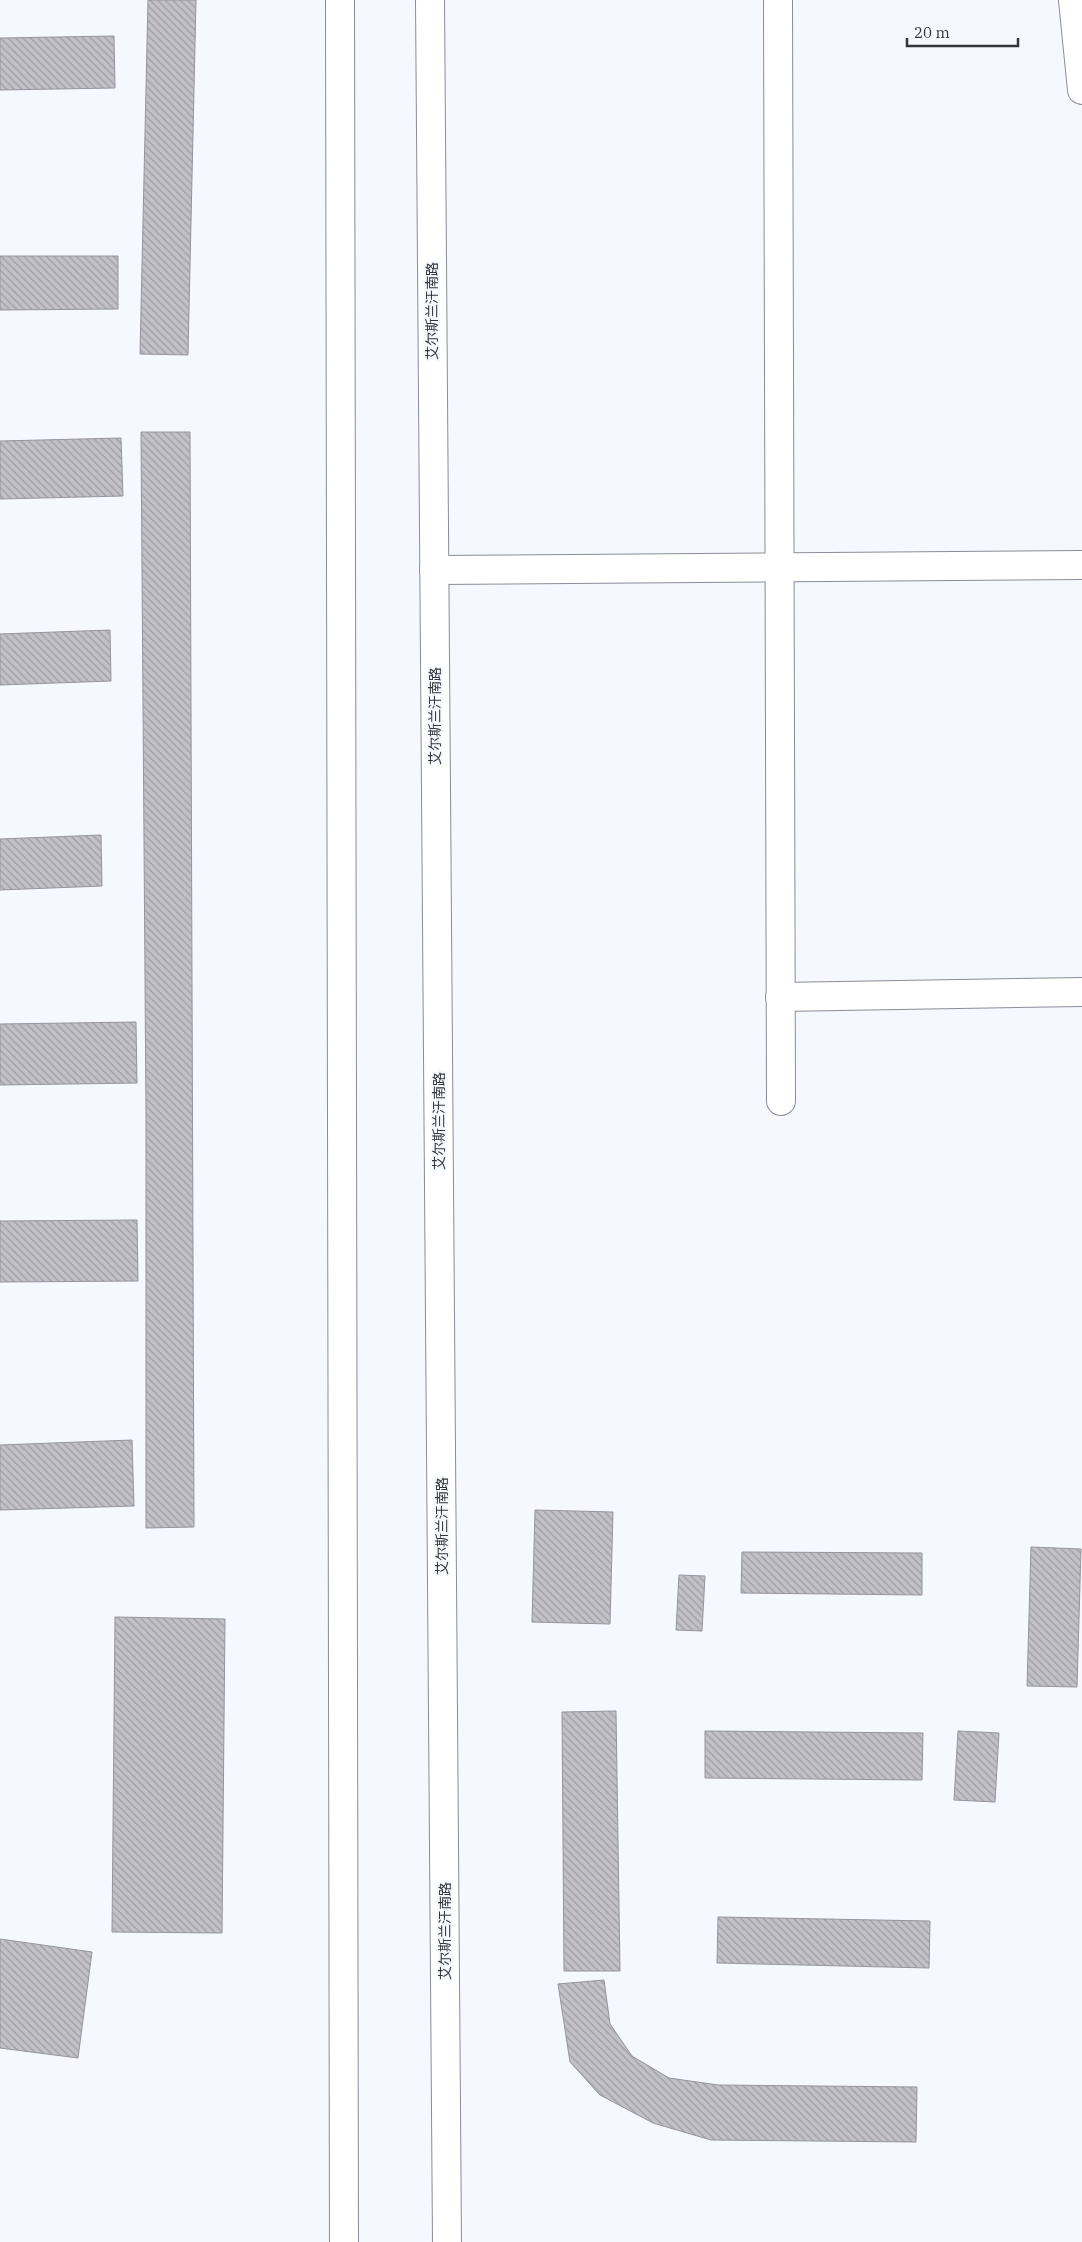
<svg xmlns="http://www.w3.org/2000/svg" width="1082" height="2242" font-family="'IBM Plex Serif','Noto Sans SC',serif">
<defs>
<pattern id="building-back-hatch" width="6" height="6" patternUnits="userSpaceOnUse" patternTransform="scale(1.25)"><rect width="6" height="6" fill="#c2c0c8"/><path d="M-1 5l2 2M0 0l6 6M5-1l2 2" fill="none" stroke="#9e9da3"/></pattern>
</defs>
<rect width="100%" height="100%" fill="#f5f8fe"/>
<!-- building -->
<g fill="url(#building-back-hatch)" stroke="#96949c">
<polygon points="148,0 196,0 188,355 140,354"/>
<polygon points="114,36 115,88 0,90 0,38"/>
<polygon points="0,256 118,256 118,309 0,310"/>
<polygon points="141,432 190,432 194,1527 146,1528 146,1114"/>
<polygon points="121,438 123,496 0,499 0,441"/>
<polygon points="110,630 111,681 0,685 0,634"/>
<polygon points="101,835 102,886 0,890 0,839"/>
<polygon points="136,1022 137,1083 0,1085 0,1024"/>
<polygon points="137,1220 138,1281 0,1282 0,1221"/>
<polygon points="132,1440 134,1506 0,1510 0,1445"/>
<polygon points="535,1510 613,1512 610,1624 532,1622"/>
<polygon points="1031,1547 1081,1549 1077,1687 1027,1686"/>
<polygon points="742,1552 922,1553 922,1595 741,1593"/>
<polygon points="679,1575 705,1576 702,1631 676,1630"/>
<polygon points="115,1617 225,1619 222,1933 112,1932"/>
<polygon points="616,1711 620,1971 564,1971 562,1712"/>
<polygon points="705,1731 923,1733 922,1780 705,1778"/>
<polygon points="958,1731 999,1733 995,1802 954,1800"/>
<polygon points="718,1917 930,1921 929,1968 717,1963"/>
<polygon points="0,1939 92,1952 78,2058 0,2048"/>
<polygon points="604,1980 610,2024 632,2056 669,2078 718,2085 917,2087 916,2142 711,2140 653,2123 600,2095 570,2062 558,1984"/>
</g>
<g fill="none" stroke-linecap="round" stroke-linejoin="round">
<!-- minor casing -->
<g stroke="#8a8d95" stroke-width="30">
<g id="minor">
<polyline points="778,0 781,1101"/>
<polyline points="1073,0 1082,90"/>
<polyline points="434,570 1082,565"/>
<polyline points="780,997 1082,992"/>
</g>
</g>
<!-- major casing -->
<g stroke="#8a8d95" stroke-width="30">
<g id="major">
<polyline points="340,0 344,2242"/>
<polyline points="430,0 447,2242"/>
</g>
</g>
<!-- minor -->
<use href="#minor" stroke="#fff" stroke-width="28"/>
<!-- major -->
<use href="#major" stroke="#fff" stroke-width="28"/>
</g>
<g text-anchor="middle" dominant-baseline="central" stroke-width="4.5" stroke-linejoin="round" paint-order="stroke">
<!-- street labels -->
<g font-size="14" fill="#353639" stroke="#f5f8fe">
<text transform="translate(432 311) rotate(-90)">艾尔斯兰汗南路</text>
<text transform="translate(435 716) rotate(-90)">艾尔斯兰汗南路</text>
<text transform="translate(439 1121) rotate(-90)">艾尔斯兰汗南路</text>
<text transform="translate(442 1526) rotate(-90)">艾尔斯兰汗南路</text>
<text transform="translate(445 1931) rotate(-90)">艾尔斯兰汗南路</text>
</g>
</g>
<!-- scale -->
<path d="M907 38v8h111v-8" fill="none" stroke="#353639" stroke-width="2.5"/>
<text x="914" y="38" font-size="15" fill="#353639" stroke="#f5f8fe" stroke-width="4" paint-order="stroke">20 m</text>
</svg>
